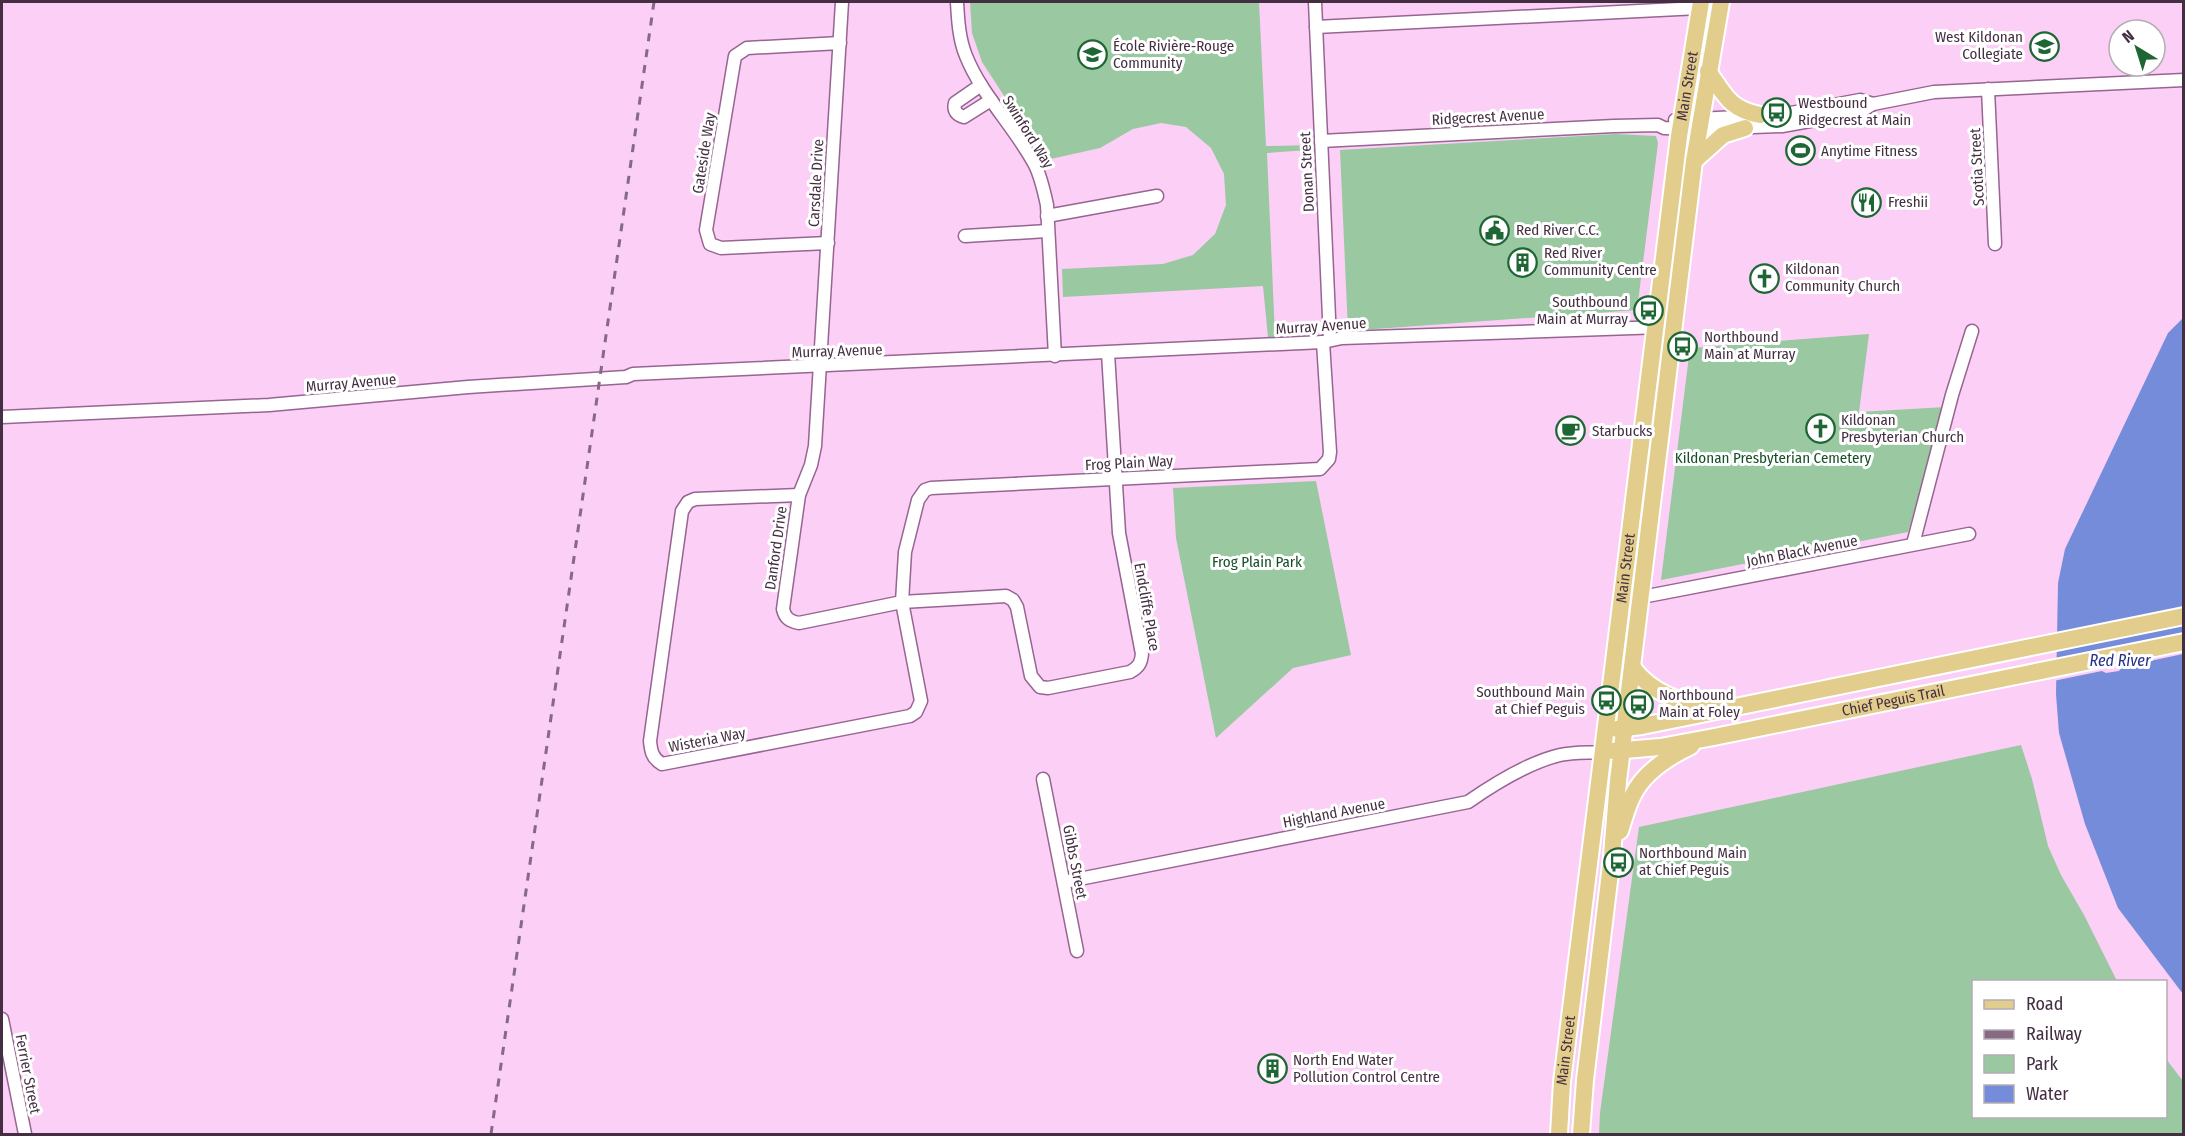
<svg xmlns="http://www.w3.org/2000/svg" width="2185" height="1136" font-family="'Fira Sans Condensed',sans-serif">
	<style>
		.green { fill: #99c8a1 }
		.water { fill: #748cd9 }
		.pier { fill: #fbcff6 }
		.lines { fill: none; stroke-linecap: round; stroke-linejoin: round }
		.minor-casing { stroke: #966591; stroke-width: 15 }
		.major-casing { stroke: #fff; stroke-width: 20 }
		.minor { stroke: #fff; stroke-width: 12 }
		.major { stroke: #e2cd8d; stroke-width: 16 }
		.rail { stroke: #866983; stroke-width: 3; stroke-dasharray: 8 8; stroke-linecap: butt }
		.labels { text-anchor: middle; stroke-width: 6; stroke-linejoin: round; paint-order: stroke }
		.poi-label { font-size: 15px; fill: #442f42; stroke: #fff; text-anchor: start }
		.street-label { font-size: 15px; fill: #442f42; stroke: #fff }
		.park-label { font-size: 15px; fill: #154f27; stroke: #fff }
		.water-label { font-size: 16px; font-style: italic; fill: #223089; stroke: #fff }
	</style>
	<rect width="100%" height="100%" fill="#fbcff6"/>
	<g class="green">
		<path d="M970,2H1259L1266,146L1321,145V149L1267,153L1275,337H1268L1263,286L1063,297L1062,269L1163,264L1193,255L1215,234L1226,205L1224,174L1211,148L1186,127L1161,123L1133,129L1100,148L1046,160L982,62L972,33Z"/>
		<path d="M1615,134L1656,136L1658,143L1637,310L1348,331L1340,150Z"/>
		<path d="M1869,334L1859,412L1946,407L1908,532L1661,580L1690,348Z"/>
		<path d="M1316,481L1351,655L1293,668L1216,738L1176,538L1173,488Z"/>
		<path d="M2021,745L2032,779L2048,846L2061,875L2084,915L2117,981L1974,982V1116H2166V1059L2183,1081V1134H1599L1600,1113L1639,827Z"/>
	</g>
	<path class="water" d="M2183,318V994L2118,908L2085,824L2059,733L2056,694L2058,583L2065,549L2168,333Z"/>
	<path class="pier" d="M2183,635V654L2122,667L2119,671L2106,673L2102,671L2053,681L2054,662Z"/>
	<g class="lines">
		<defs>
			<g id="minor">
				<path d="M842,2L815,446L811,465L799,495L783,609C785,618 789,621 799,623L902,602L1006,596L1013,600L1017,607L1031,676L1040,687L1048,688L1130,672C1139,667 1141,663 1142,654L1119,533L1108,353"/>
				<path d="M957,2C958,20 959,39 966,56C982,96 1015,127 1035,165C1041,177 1044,191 1047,205L1055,356"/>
				<path d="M1315,2L1330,340"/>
				<path d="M1316,27L1699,8"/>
				<path d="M981,85L955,103C953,111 957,115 964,117L991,100"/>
				<path d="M1988,89L1995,244"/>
				<path d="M1675,120L1780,115L1860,100L1873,104"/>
				<path d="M1321,141L1614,126L1658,125L1664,128L1699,129L1782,126L1860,112L1873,104L1934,92L2184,80"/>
				<path d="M1047,216L1157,196"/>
				<path d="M965,236L1047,231"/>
				<path d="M828,243L721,248L710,244L706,230L735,56L747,48L840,43"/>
				<path d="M2,417L269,405L468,387L626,377L633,374L1323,342L1342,338L1662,327"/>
				<path d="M799,495L695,499L688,502L682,511L650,741C651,751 652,758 662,764L910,716L916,712L921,701L902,602L905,552L918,500L925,490L931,488L1320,469L1329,459L1330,452L1323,342"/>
				<path d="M1913,544L1952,395L1972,331"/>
				<path d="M1642,597L1969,534"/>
				<path d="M1043,779L1077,951"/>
				<path d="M1064,882L1468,802C1494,784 1530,762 1560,755C1574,752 1588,753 1602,752"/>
				<path d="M2,1019L25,1134"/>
			</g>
			<g id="major">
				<path d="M1708,71C1725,95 1729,109 1760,115"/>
				<path d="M1694,161L1723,135L1745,128"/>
				<path d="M1633,668C1653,695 1682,702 1713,708"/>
				<path d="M1617,729L1642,726L2184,616"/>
				<path id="s1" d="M1613,751L1660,747L1714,737L2184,642"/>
				<path d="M1620,831C1624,819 1627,806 1633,795C1644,772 1668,757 1691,746"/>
				<path id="s2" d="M1559,1134L1562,1082L1679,136L1701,2"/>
				<path d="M1581,1134L1585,1080L1612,856L1618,781L1694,161L1721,2"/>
			</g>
		</defs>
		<use href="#minor" class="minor-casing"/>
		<use href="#major" class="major-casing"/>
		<use href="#minor" class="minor"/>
		<use href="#major" class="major"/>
		<path class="rail" d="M491,1134L654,2"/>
	</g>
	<defs>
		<symbol id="school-ring" viewBox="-11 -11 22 22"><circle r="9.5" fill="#fff" stroke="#1e6735" stroke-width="1.5"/><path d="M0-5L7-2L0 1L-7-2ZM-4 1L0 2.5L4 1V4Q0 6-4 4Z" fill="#1e6735"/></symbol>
		<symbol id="bus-ring" viewBox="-11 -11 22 22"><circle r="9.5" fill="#fff" stroke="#1e6735" stroke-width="1.5"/><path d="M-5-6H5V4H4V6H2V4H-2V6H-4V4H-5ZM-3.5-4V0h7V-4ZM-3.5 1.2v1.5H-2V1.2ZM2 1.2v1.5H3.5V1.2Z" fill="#1e6735"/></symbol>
		<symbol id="stadium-ring" viewBox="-11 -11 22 22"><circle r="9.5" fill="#fff" stroke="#1e6735" stroke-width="1.5"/><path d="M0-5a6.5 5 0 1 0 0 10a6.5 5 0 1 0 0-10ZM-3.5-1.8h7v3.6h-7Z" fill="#1e6735"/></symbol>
		<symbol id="restaurant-ring" viewBox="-11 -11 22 22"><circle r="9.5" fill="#fff" stroke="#1e6735" stroke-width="1.5"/><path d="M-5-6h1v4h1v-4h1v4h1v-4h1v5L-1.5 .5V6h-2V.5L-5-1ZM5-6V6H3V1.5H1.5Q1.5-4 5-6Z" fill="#1e6735"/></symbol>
		<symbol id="civic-ring" viewBox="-11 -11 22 22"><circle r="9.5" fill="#fff" stroke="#1e6735" stroke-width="1.5"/><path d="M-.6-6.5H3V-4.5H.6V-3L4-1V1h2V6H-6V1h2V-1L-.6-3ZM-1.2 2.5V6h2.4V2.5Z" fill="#1e6735"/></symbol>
		<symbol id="building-ring" viewBox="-11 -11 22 22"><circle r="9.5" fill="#fff" stroke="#1e6735" stroke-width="1.5"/><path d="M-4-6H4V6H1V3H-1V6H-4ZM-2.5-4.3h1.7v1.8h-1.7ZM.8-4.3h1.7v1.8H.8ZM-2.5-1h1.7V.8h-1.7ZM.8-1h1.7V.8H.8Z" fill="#1e6735"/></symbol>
		<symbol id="church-ring" viewBox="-11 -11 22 22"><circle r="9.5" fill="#fff" stroke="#1e6735" stroke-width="1.5"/><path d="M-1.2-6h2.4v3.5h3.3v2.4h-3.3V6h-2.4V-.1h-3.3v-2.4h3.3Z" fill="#1e6735"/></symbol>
		<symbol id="cafe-ring" viewBox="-11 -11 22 22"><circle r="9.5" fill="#fff" stroke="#1e6735" stroke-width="1.5"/><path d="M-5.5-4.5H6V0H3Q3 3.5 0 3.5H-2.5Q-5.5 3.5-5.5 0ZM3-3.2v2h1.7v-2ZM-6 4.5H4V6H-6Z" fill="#1e6735"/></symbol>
	</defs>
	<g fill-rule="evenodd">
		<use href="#school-ring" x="2028" y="30" width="33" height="33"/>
		<use href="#school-ring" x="1076" y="38" width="33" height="33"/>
		<use href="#bus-ring" x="1760" y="96" width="33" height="33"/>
		<use href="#stadium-ring" x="1784" y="134" width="33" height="33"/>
		<use href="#restaurant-ring" x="1850" y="186" width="33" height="33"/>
		<use href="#civic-ring" x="1478" y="214" width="33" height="33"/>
		<use href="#building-ring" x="1506" y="246" width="33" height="33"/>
		<use href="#church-ring" x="1748" y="262" width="33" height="33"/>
		<use href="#bus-ring" x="1632" y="294" width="33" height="33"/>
		<use href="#bus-ring" x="1666" y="330" width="33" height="33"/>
		<use href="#church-ring" x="1804" y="412" width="33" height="33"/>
		<use href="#cafe-ring" x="1554" y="414" width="33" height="33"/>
		<use href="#bus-ring" x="1590" y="684" width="33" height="33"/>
		<use href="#bus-ring" x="1622" y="688" width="33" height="33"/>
		<use href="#bus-ring" x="1602" y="846" width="33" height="33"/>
		<use href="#building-ring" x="1256" y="1052" width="33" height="33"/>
	</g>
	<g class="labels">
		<g class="poi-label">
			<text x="2023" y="42" text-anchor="end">West Kildonan<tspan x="2023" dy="17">Collegiate</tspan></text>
			<text x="1113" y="51">École Rivière-Rouge<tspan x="1113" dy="17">Community</tspan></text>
			<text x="1798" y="108">Westbound<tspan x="1798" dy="17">Ridgecrest at Main</tspan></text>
			<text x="1821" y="156">Anytime Fitness</text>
			<text x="1888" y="207">Freshii</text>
			<text x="1516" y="235">Red River C.C.</text>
			<text x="1544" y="258">Red River<tspan x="1544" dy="17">Community Centre</tspan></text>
			<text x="1785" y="274">Kildonan<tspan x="1785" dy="17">Community Church</tspan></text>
			<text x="1628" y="307" text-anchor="end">Southbound<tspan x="1628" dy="17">Main at Murray</tspan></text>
			<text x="1704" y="342">Northbound<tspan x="1704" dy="17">Main at Murray</tspan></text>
			<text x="1841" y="425">Kildonan<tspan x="1841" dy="17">Presbyterian Church</tspan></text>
			<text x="1592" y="436">Starbucks</text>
			<text x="1585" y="697" text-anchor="end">Southbound Main<tspan x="1585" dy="17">at Chief Peguis</tspan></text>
			<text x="1659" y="700">Northbound<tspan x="1659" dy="17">Main at Foley</tspan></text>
			<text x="1639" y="858">Northbound Main<tspan x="1639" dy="17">at Chief Peguis</tspan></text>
			<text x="1293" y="1065">North End Water<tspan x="1293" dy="17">Pollution Control Centre</tspan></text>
		</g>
		<g class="street-label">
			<text dy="5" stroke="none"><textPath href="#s2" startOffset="1056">Main Street</textPath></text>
			<text transform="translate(1488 117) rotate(-3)" y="5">Ridgecrest Avenue</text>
			<text transform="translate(1028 132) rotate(58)" y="5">Swinford Way</text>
			<text transform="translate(704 153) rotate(-81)" y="5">Gateside Way</text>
			<text transform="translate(1977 167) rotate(-93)" y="5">Scotia Street</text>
			<text transform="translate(1307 172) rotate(-93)" y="5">Donan Street</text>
			<text transform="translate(816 183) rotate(-87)" y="5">Carsdale Drive</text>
			<text transform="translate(1321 326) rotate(-4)" y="5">Murray Avenue</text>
			<text transform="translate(837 351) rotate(-2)" y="5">Murray Avenue</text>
			<text transform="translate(351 383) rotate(-5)" y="5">Murray Avenue</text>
			<text transform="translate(1129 463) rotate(-3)" y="5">Frog Plain Way</text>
			<text transform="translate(776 548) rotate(-82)" y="5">Danford Drive</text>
			<text transform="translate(1802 551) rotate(-11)" y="5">John Black Avenue</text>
			<text dy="5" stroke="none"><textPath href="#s2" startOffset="570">Main Street</textPath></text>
			<text transform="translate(1147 607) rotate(80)" y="5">Endcliffe Place</text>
			<text dy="5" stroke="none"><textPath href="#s1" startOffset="285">Chief Peguis Trail</textPath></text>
			<text transform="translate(707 740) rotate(-11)" y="5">Wisteria Way</text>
			<text transform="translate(1334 813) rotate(-11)" y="5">Highland Avenue</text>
			<text transform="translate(1075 862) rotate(79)" y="5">Gibbs Street</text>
			<text dy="5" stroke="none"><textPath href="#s2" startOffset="84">Main Street</textPath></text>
			<text transform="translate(28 1074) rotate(79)" y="5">Ferrier Street</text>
		</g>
		<g class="park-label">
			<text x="1773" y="463">Kildonan Presbyterian Cemetery</text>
			<text x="1257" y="567">Frog Plain Park</text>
		</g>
		<g class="water-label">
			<text x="2120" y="666">Red River</text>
		</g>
	</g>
	<rect width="2185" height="1136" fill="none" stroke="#442f42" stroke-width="6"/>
	<rect x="1972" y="980" width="195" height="138" fill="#ffffff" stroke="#b4acb3" stroke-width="1.5"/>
	<rect x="1984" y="1000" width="30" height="9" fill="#e2cd8d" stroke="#b4acb3" stroke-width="1.5"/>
	<text x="2026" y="1010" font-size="18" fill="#442f42">Road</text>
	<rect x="1984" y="1030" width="30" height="9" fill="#866983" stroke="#b4acb3" stroke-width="1.5"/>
	<text x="2026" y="1040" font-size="18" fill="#442f42">Railway</text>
	<rect x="1984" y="1055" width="30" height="18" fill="#99c8a1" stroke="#b4acb3" stroke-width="1.5"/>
	<text x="2026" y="1070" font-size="18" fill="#442f42">Park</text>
	<rect x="1984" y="1085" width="30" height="18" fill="#748cd9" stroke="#b4acb3" stroke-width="1.5"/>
	<text x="2026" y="1100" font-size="18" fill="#442f42">Water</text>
	<g transform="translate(2137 48) rotate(322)"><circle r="28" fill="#ffffff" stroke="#b4acb3" stroke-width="1.5"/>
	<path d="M0-4.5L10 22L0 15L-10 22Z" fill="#1e6735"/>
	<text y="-9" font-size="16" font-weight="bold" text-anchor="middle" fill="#442f42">N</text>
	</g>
</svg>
